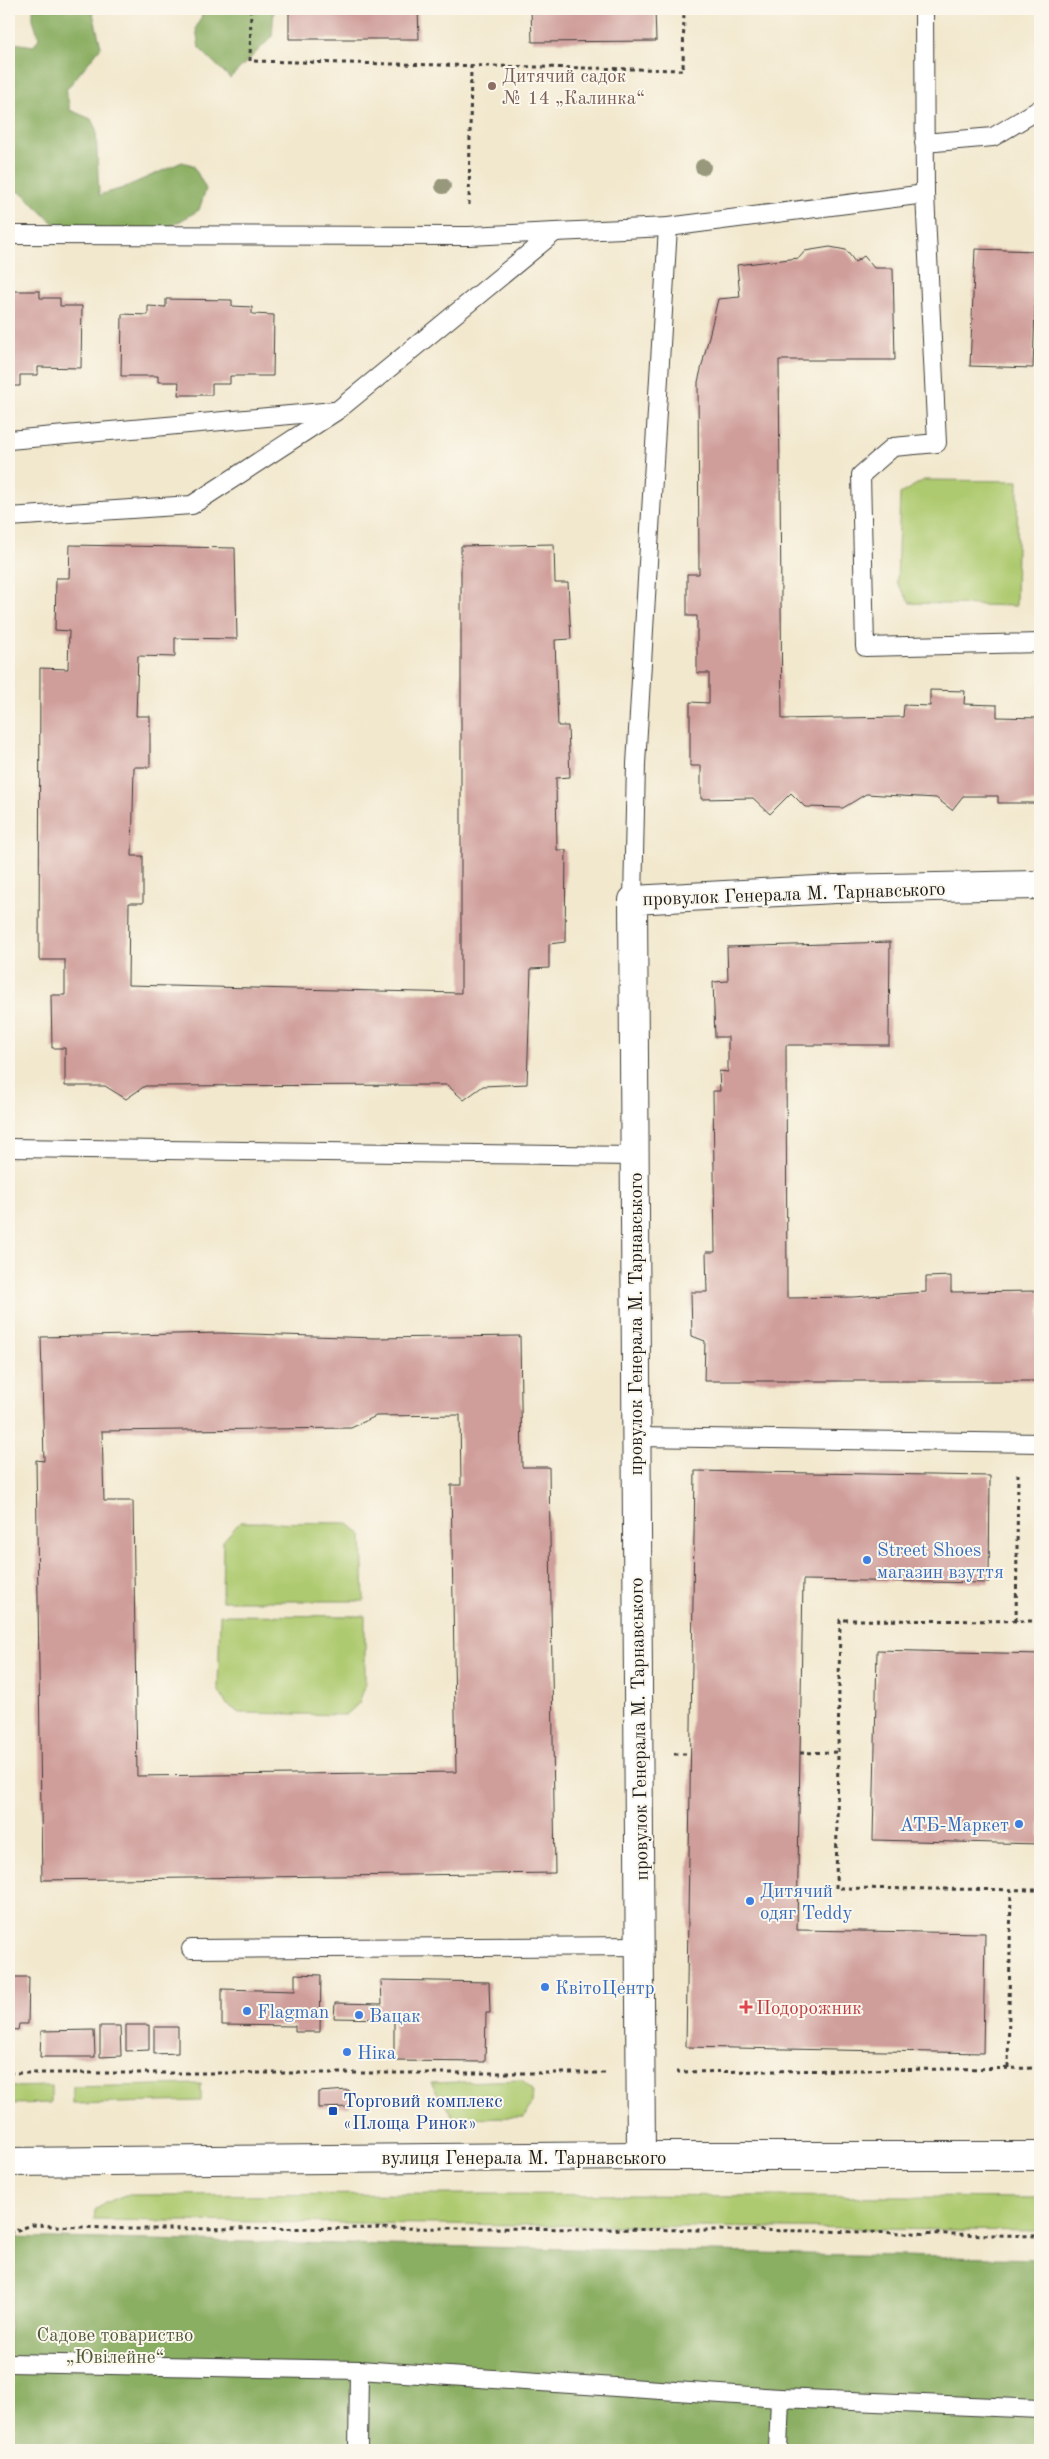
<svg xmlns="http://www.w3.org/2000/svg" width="1049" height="2459" font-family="'Old Standard TT',serif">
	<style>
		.green { fill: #aeca70; stroke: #657346 }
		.forest { fill: #8aae62; stroke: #53653f }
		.building { fill: #cf9d9a; fill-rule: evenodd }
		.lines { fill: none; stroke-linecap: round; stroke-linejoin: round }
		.service-casing { stroke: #3c3b37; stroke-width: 20 }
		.minor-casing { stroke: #3c3b37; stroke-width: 30 }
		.secondary-casing { stroke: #3c3b37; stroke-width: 30 }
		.path { stroke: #3c3b37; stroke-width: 3; stroke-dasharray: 4 4; stroke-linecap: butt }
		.service { stroke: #fff; stroke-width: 18 }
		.minor { stroke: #fff; stroke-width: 28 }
		.secondary { stroke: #fff; stroke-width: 28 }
		.tree { fill: #98997c }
		.education-dot { fill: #8d6e63; stroke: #fbf7ec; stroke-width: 2 }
		.shop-dot { fill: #3f7fe0; stroke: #fbf7ec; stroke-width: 2 }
		.health-dot { fill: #e0444e; stroke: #fbf7ec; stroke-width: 2 }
		.transit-dot { fill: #1a4fb4; stroke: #fbf7ec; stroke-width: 2 }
		.labels { text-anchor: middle; stroke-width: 4; stroke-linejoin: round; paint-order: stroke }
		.education-label { font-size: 19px; fill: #785e54; stroke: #fbf7ec; text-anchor: start }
		.street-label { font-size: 19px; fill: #1c1c1c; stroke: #fbf7ec }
		.shop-label { font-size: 19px; fill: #366cbe; stroke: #fbf7ec; text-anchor: start }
		.health-label { font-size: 19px; fill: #be3a42; stroke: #fbf7ec; text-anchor: start }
		.transit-label { font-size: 19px; fill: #164399; stroke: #fbf7ec; text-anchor: start }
		.park-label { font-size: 19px; fill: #4f5939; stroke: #fbf7ec }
	</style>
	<rect width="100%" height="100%" fill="#fbf7ec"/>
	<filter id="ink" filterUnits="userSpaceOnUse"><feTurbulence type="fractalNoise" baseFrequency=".02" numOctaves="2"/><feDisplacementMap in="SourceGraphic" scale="10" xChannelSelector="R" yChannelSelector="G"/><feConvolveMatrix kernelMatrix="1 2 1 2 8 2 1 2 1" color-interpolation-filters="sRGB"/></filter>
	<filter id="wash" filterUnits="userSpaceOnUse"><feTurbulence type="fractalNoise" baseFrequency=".0096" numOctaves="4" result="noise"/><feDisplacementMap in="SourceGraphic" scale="20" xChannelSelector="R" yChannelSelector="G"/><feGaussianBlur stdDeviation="1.12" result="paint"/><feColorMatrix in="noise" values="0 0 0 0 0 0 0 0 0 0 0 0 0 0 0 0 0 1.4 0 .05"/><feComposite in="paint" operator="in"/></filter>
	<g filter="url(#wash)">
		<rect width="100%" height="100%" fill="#f2e8ce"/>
		<g class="green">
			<path d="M924,480L1018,481L1016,606L910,603L897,582L900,494Z"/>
			<path d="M240,1522L348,1523L362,1535L364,1601H222L223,1541Z"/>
			<path d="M220,1615L365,1616V1686L359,1703L346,1715L240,1713L226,1704L218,1689Z"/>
			<path d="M522,2080L533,2090L532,2103L524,2117L454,2118L431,2083Z"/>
			<path d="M201,2084V2101L73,2104V2087Z"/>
			<path d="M51,2086V2103L9,2104V2087Z"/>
			<path d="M489,2194L1040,2198V2231L94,2220L95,2210L105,2203L125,2195Z"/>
		</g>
		<g class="forest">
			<path d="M33,9H92L101,47L66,90L70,110L91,119L96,129L99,195L123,188L182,162L193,165L206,189L199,210L153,237H89L74,226L53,223L22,193L9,189V47L14,43L34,46L39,38L33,19Z"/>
			<path d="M205,9H274L272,37L230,78L199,48L196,28Z"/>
			<path d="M9,2237L1040,2259V2450H9Z"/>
		</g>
		<g id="blocks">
			<g class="building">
				<path d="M289,9H418L419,39H289Z"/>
				<path d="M531,9H655L656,41L532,42Z"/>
				<path d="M830,247L846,250L855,262L864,256L874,268H893L895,360H779L782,719L903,717L904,705L930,706V690L965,691L964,704L997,705V717L1040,718V803H998V796H963L952,810L936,798L866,794L843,808L805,807L791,793L770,814L753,798L701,799V766H690V702L709,703V673H697V616H687V574H699L698,382L718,299L740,297L737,265L799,258L805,251Z"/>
				<path d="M975,249L1037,251L1033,368L970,366Z"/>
				<path d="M9,291H40V298H60V306H82L81,368L38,367V375H20V386H9Z"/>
				<path d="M166,299L232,300V306L252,307V314L274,315L273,376H230V384H212V395H178L179,382H158V376H121L122,314L148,315V306L166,307Z"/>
				<path d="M554,544L555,583H568L571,639L555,640L558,726H568L570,777L556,778L557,850H566L565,942L549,944V968L531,969L527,1084L483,1086L464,1100L447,1085L145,1086L126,1099L105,1086H65V1048H52L51,995H65V960H39L40,668L68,669L69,631L55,630L56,578H69L70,545L235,548L237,639L175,638V657L138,656L136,716H150V767H134L132,856H143V903H129L128,985L461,993V546Z"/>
				<path d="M890,942L889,1045H786L787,1298L853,1297L926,1292V1277L951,1276V1292L1040,1291V1381H704L705,1341L692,1336L691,1292H707L706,1252H715L713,1091H720L719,1071L728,1072V1037H715L713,982L728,981L727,947Z"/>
				<path d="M220,1333L375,1338L520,1336L522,1467H549L555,1873L42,1880L36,1460L44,1461L41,1337ZM460,1415L461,1485H451L456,1772L137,1776L133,1501H104L102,1431L351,1428L376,1416Z"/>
				<path d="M695,1471L990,1476L989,1583L803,1580L797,1930L985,1933L983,2053L686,2047Z"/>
				<path d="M877,1650L1040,1654V1844L873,1840Z"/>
				<path d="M295,1974L321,1975L320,2032H295V2026L222,2025V1989L295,1991Z"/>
				<path d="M9,1977H29L28,2024H19L18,2030L9,2029Z"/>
				<path d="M381,1980L489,1982L490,2013H486L485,2062L394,2061V2019L334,2018L335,2003L382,2004Z"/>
				<path d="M126,2025H149V2050L126,2051Z"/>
				<path d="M100,2026H120L121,2056L100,2057Z"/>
				<path d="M154,2027H178V2053L154,2054Z"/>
				<path d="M94,2030L95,2057H40L41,2031Z"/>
				<path d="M349,2090L350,2107L318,2108V2092Z"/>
			</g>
		</g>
	</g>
	<g filter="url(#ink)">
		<use href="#blocks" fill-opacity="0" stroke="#3c3b37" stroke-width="1"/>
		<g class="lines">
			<defs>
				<g id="service">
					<path d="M924,9L925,194L937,443L893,447L861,475L865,647L1040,643"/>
					<path d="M924,143L993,137L1040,109"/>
					<path d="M9,235L469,236L555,232L668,227L925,194"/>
					<path d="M9,440L334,411"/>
					<path d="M9,517L192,505L338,410L555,232"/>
					<path d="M633,900L636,764L668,227"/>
					<path d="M9,1148L634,1156"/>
					<path d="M636,1437L1040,1443"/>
					<path d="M191,1949L641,1946"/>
					<path d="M9,2363L359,2370"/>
					<path d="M358,2450L359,2370L780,2398"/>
					<path d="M778,2450L780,2398L1040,2409"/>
				</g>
				<path id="minor" d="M641,2156L633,900L835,889L1040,885"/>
				<path id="secondary" d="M9,2162L641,2156H1040"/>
			</defs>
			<use href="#service" class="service-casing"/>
			<use href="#minor" class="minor-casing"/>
			<use href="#secondary" class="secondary-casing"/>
			<g class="path">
				<path d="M251,9L250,61L683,70L684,9"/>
				<path d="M469,205L471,65"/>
				<path d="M1016,1621L1018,1474"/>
				<path d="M1040,1621L840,1620L836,1888L1040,1890"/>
				<path d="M800,1753L838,1752"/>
				<path d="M674,1754H691"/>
				<path d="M1008,2068L1011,1890"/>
				<path d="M676,2072L1040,2068"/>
				<path d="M9,2073H605"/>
				<path d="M9,2233L32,2225L130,2229L484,2228L818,2231L1040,2236"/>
			</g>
			<use href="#service" class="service"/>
			<use href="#minor" class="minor"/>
			<use href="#secondary" class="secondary"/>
		</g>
		<g class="tree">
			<circle cx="703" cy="167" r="8"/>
			<circle cx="443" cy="186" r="8"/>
		</g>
	</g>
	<circle class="education-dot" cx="492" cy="86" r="5"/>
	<g class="shop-dot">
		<circle cx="867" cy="1560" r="5"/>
		<circle cx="1019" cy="1824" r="5"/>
		<circle cx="750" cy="1901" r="5"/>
		<circle cx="545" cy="1987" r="5"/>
		<circle cx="247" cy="2011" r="5"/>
		<circle cx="359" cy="2015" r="5"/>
		<circle cx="347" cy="2052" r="5"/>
	</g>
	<path class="health-dot" d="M743.5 1999.5h5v5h5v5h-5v5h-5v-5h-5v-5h5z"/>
	<rect class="transit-dot" x="328" y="2106" width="10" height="10" rx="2.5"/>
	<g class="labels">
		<g class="education-label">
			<text x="502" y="82">Дитячий садок<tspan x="502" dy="22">№ 14 „Калинка“</tspan></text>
		</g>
		<g class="street-label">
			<text transform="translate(794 893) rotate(-2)" y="7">провулок Генерала М. Тарнавського</text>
			<text transform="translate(635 1324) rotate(-90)" y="7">провулок Генерала М. Тарнавського</text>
			<text transform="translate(638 1729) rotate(-91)" y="7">провулок Генерала М. Тарнавського</text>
			<text x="524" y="2164">вулиця Генерала М. Тарнавського</text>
		</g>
		<g class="shop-label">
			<text x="877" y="1556">Street Shoes<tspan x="877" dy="22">магазин взуття</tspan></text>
			<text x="1009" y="1831" text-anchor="end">АТБ-Маркет</text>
			<text x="760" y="1897">Дитячий<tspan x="760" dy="22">одяг Teddy</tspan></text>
			<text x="555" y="1994">КвітоЦентр</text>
			<text x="257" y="2018">Flagman</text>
			<text x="369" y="2022">Вацак</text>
			<text x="357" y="2059">Ніка</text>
		</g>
		<g class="health-label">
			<text x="756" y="2014">Подорожник</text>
		</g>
		<g class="transit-label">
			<text x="343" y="2107">Торговий комплекс<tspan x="343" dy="22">«Площа Ринок»</tspan></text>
		</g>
		<g class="park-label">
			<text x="115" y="2341">Садове товариство<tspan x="115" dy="22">„Ювілейне“</tspan></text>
		</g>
	</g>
	<rect width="1049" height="2459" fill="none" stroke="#fbf7ec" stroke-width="30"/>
</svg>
